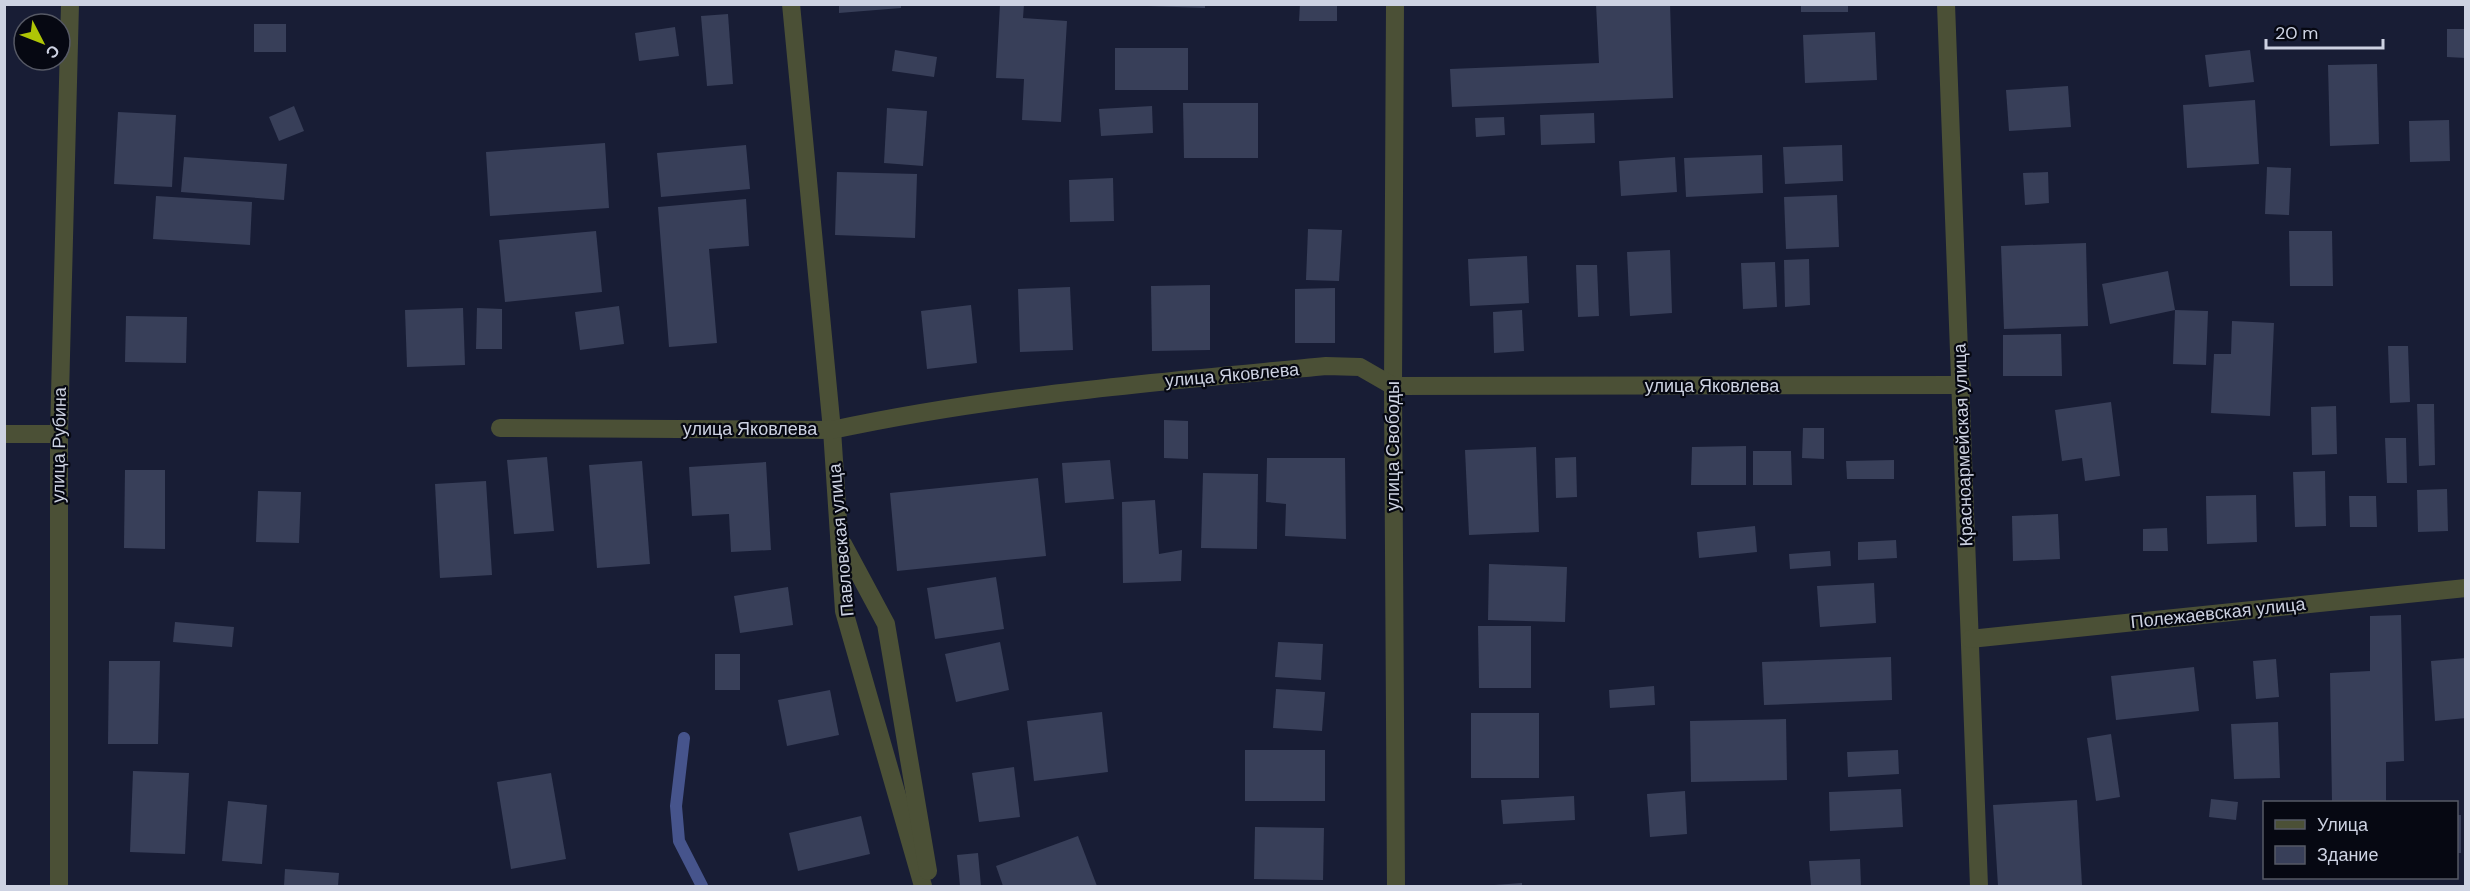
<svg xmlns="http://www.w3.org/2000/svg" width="2470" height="891" font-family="'DM Sans',sans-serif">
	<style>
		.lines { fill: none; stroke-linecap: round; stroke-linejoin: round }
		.stream { stroke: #46548c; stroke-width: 12 }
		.building { fill: #383f59 }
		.minor { stroke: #4b5036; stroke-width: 18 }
		.labels { text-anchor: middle; stroke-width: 4.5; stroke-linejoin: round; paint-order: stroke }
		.street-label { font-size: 18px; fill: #cdd2e2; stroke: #060812 }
	</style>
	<rect width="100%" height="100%" fill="#181d35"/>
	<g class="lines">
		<path class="stream" d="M684,738L676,806L679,841L702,886"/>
	</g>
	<g class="building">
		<path d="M839,4H901V8L839,13Z"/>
		<path d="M1000,4H1024L1023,18L1067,21L1061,122L1022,120L1024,79L996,78Z"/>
		<path d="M1147,4H1205V8L1147,6Z"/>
		<path d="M1300,4H1337V21H1299Z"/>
		<path d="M1596,4H1670L1673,98L1452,107L1450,69L1599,63Z"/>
		<rect x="1801" y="4" width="47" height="8"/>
		<path d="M728,14L733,84L707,86L701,16Z"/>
		<rect x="254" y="24" width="32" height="28"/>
		<path d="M675,27L679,56L639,61L635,33Z"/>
		<path d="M2447,29H2466V58L2447,57Z"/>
		<path d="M1875,32L1877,80L1805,83L1803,35Z"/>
		<rect x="1115" y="48" width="73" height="42"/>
		<path d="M895,50L937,57L934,77L892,71Z"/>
		<path d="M2250,50L2254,82L2209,87L2205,55Z"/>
		<path d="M2377,64L2379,144L2330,146L2328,65Z"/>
		<path d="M2068,86L2071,127L2009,131L2006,90Z"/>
		<path d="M2255,100L2259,164L2187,168L2183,105Z"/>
		<path d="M1183,103H1258V158H1184Z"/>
		<path d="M294,106L304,131L279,141L269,117Z"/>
		<path d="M1152,106L1153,133L1101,136L1099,109Z"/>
		<path d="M887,108L927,111L923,166L884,163Z"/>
		<path d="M118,112L176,115L172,187L114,184Z"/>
		<path d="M1594,113L1595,143L1541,145L1540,115Z"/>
		<path d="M1504,117L1505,135L1476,137L1475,118Z"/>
		<path d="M2449,120L2450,161L2410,162L2409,121Z"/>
		<path d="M605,143L609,208L490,216L486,152Z"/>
		<path d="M746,145L750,189L661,197L657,153Z"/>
		<path d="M1842,145L1843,181L1785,184L1783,147Z"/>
		<path d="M1762,155L1763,193L1686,197L1684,158Z"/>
		<path d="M184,157L287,164L284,200L181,192Z"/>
		<path d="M1675,157L1677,192L1621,196L1619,161Z"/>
		<path d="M2267,167L2291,168L2289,215L2265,214Z"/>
		<path d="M837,172L917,174L915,238L835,235Z"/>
		<path d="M2048,172L2049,203L2025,205L2023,173Z"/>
		<path d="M1113,178L1114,221L1070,222L1069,180Z"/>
		<path d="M1837,195L1839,247L1786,249L1784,197Z"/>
		<path d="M156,196L252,202L250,245L153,239Z"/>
		<path d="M746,199L749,246L709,249L717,343L669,347L658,207Z"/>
		<path d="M1308,229L1342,230L1339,281L1306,280Z"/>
		<path d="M596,231L602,292L505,302L499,240Z"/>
		<path d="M2289,231H2332L2333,286H2290Z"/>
		<path d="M2086,243L2088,326L2004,329L2001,246Z"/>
		<path d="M1670,250L1672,313L1630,316L1627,252Z"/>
		<path d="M1527,256L1529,303L1470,306L1468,259Z"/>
		<path d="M1809,259L1810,305L1785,307L1784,260Z"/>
		<path d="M1775,262L1777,307L1743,309L1741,263Z"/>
		<path d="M1576,265H1597L1599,316L1578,317Z"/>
		<path d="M2168,271L2175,310L2208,311L2206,365L2173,364L2175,310L2110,324L2102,284Z"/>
		<path d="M1210,285V350L1152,351L1151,286Z"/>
		<path d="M1070,287L1073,350L1020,352L1018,289Z"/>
		<path d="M1335,288V343H1295V289Z"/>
		<path d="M971,305L977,363L927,369L921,311Z"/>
		<path d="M619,306L624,344L580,350L575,312Z"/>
		<path d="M463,308L465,365L407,367L405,310Z"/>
		<path d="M477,308L502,309V349H476Z"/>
		<path d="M1522,310L1524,351L1494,353L1493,312Z"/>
		<path d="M126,316L187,317L186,363L125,362Z"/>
		<path d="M2232,321L2274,323L2270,416L2211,413L2214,354H2231Z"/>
		<path d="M2061,334L2062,376H2003V335Z"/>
		<path d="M2388,346H2408L2410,402L2390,403Z"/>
		<path d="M2111,402L2120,476L2085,481L2082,458L2062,461L2055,410Z"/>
		<path d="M2417,404H2434L2435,465L2419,466Z"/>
		<path d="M2336,406L2337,454L2312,455L2311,407Z"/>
		<path d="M1164,420L1188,421V459L1164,458Z"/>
		<path d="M1803,428H1824V459L1802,458Z"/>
		<path d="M2385,438H2406L2407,483H2387Z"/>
		<path d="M1746,446V485H1691L1692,447Z"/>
		<path d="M1536,447L1539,532L1469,535L1465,450Z"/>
		<path d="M1753,451H1791L1792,485H1753Z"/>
		<path d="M547,457L554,531L514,534L507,460Z"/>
		<path d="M1576,457L1577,497L1556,498L1555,458Z"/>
		<path d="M1267,458H1345L1346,539L1285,536L1286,504L1266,502Z"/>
		<path d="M1110,460L1114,499L1065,503L1062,463Z"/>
		<path d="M1894,460V479H1847L1846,461Z"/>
		<path d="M642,461L650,564L597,568L589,465Z"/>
		<path d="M766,462L771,550L731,552L729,514L692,516L689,467Z"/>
		<path d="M125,470H165V549L124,548Z"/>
		<path d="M2325,471L2326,526L2295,527L2293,472Z"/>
		<path d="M1203,473L1258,474L1257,549L1201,548Z"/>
		<path d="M1038,478L1046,556L897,571L890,493Z"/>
		<path d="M486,481L492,575L440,578L435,484Z"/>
		<path d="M2447,489L2448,531L2418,532L2417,490Z"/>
		<path d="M258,491L301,492L299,543L256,542Z"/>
		<path d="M2256,495L2257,542L2207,544L2206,496Z"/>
		<path d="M2349,496H2376L2377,527H2350Z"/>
		<path d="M1155,500L1159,554L1182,550L1181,581L1123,583L1122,502Z"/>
		<path d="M2058,514L2060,559L2013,561L2012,516Z"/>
		<path d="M1755,526L1757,552L1699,558L1697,532Z"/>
		<path d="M2167,528L2168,551H2143V529Z"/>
		<path d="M1896,540L1897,558L1858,560V542Z"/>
		<path d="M1830,551L1831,566L1790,569L1789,554Z"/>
		<path d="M1489,564L1567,567L1565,622L1488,620Z"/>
		<path d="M996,577L1004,629L935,639L927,588Z"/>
		<path d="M1874,583L1876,623L1820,627L1817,586Z"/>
		<path d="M788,587L793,625L740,633L734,596Z"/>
		<path d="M2401,615L2404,761L2386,762V802H2332L2330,673L2370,671V616Z"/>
		<path d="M175,622L234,627L232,647L173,642Z"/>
		<path d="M1478,626H1531V688H1479Z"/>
		<path d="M1000,642L1009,690L956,702L945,654Z"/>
		<path d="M1278,642L1323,644L1321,680L1275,677Z"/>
		<rect x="715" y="654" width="25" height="36"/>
		<path d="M1891,657L1892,700L1764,705L1762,662Z"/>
		<path d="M2466,658V718L2435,721L2431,661Z"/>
		<path d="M2276,659L2279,697L2256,699L2253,661Z"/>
		<path d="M109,661H160L158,744H108Z"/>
		<path d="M2194,667L2199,711L2116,720L2111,676Z"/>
		<path d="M1654,686L1655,705L1610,708L1609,690Z"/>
		<path d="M1276,689L1325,692L1322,731L1273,728Z"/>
		<path d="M830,690L839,735L787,746L778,700Z"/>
		<path d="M1102,712L1108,772L1034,781L1027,721Z"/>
		<rect x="1471" y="713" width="68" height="65"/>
		<path d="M1786,719L1787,780L1691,782L1690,721Z"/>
		<path d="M2278,722L2280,778L2234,779L2231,724Z"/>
		<path d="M2111,734L2120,797L2096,801L2087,738Z"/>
		<rect x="1245" y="750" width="80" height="51"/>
		<path d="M1898,750L1899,774L1848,777L1847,752Z"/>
		<path d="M1014,767L1020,817L979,822L972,773Z"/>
		<path d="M133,771L189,773L185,854L130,852Z"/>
		<path d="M551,773L566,859L511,869L497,782Z"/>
		<path d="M1901,789L1903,827L1830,831L1829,792Z"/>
		<path d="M1685,791L1687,834L1650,837L1647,794Z"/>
		<path d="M1574,796L1575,820L1503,824L1501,800Z"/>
		<path d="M2211,799L2238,802L2236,820L2209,817Z"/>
		<path d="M2077,800L2082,885L1998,886L1993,805Z"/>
		<path d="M228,801L267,805L262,864L222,861Z"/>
		<rect x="2456" y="815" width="5" height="38"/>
		<path d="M861,816L870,854L798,871L789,833Z"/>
		<path d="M1255,827L1324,828L1323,880L1254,879Z"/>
		<path d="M1078,836L1097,886H1003L996,866Z"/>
		<path d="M978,853L981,886H960L957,855Z"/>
		<path d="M1860,859L1861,886H1811L1809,861Z"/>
		<path d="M285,869L339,873L338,886H284Z"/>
		<path d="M1522,883V886H1494V885Z"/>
	</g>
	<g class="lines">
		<g class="minor">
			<path d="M791,4L832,430L844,611L923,886"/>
			<path d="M1395,4L1393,386L1396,886"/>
			<path d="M1946,4L1979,886"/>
			<path d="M500,428L832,430C994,395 1161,382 1326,366L1360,367L1393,386L1962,385"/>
			<path d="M4,434H59"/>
			<path d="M843,544L886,624L928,871"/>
			<path d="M1970,639L2466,588"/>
			<path d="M59,886V434L70,4"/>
		</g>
	</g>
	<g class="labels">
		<g class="street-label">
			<text transform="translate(1232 375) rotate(-5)" y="6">улица Яковлева</text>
			<text x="1712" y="392">улица Яковлева</text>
			<text x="750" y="435">улица Яковлева</text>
			<text transform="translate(59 445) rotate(-89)" y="6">улица Рубина</text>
			<text transform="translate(1963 445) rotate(-92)" y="6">Красноармейская улица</text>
			<text transform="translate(1393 446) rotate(-90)" y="6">улица Свободы</text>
			<text transform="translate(841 540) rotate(-95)" y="6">Павловская улица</text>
			<text transform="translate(2218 613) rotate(-6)" y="6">Полежаевская улица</text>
		</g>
	</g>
	<rect width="2470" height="891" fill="none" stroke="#cdd2e2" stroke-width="12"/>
	<rect x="2263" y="801" width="195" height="78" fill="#060812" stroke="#565965" stroke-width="1.5"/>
	<rect x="2275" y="820" width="30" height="9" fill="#4b5036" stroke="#565965" stroke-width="1.5"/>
	<text x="2317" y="831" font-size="18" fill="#cdd2e2">Улица</text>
	<rect x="2275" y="846" width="30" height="18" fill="#383f59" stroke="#565965" stroke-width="1.5"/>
	<text x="2317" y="861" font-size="18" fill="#cdd2e2">Здание</text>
	<g transform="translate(42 42) rotate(132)"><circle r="28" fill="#060812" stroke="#565965" stroke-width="1.5"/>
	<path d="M0-4.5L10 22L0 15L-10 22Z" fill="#afc506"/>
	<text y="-9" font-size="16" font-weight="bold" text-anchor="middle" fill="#cdd2e2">С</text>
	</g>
	<path d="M2266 39v9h117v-9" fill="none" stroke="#cdd2e2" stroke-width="3"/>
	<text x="2275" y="39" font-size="18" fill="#cdd2e2" stroke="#060812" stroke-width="4.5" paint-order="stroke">20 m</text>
</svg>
